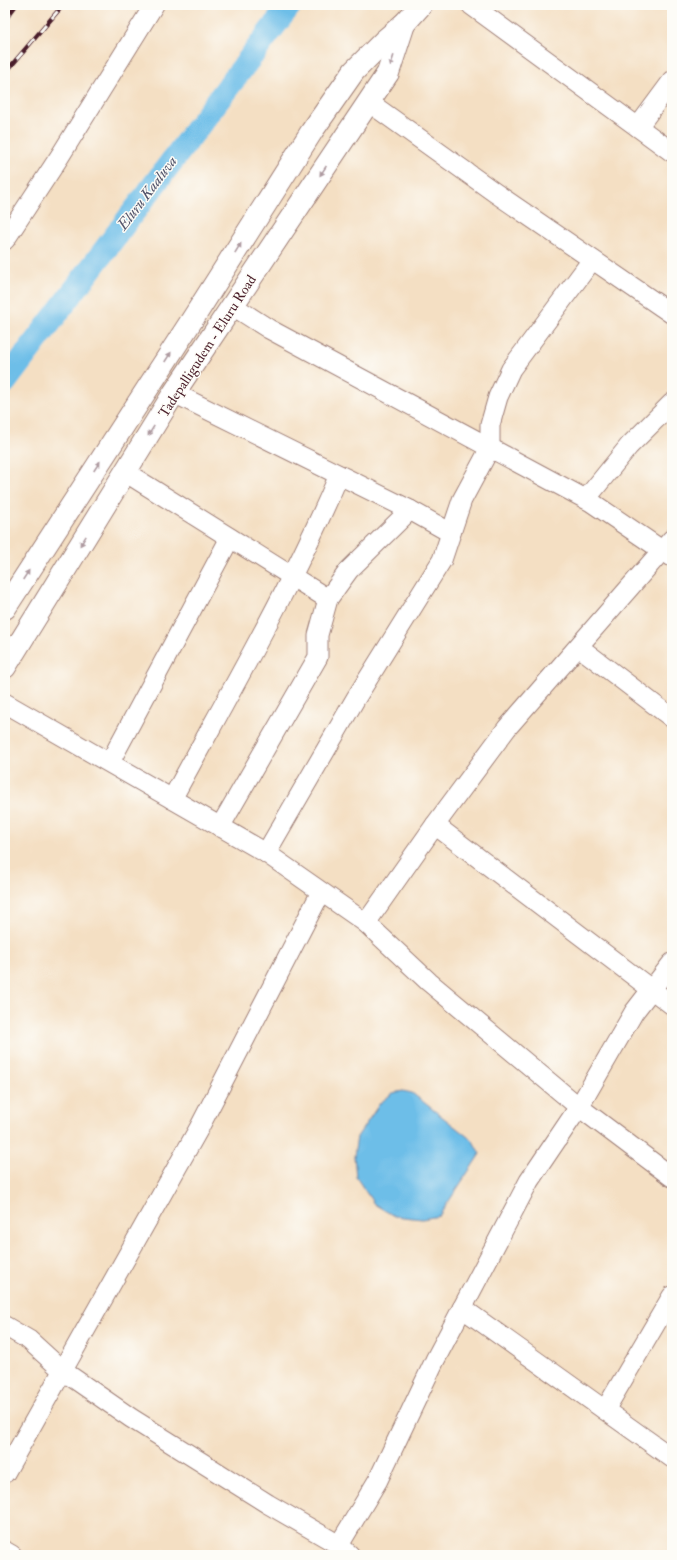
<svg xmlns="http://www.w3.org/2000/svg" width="677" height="1560" font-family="'IM FELL Double Pica',serif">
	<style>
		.water { fill: #6dbee8; stroke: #5c6e8a }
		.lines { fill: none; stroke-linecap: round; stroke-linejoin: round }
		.canal { stroke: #6dbee8; stroke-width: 24 }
		.street-casing { stroke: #9f7f77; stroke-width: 21 }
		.secondary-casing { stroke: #9f7f77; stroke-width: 24 }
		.street { stroke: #fff; stroke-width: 19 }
		.secondary { stroke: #fff; stroke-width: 22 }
		.rail-casing { stroke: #4a1f2b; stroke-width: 4.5 }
		.rail { stroke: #fdfcf7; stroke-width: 3; stroke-dasharray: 9; stroke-linecap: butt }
		.oneway { fill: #ae9aa0 }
		.labels { text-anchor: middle; stroke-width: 3; stroke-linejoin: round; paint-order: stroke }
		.street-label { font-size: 14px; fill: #4a1f2b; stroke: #fdfcf7 }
		.water-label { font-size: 15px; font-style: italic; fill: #56576d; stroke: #fdfcf7 }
	</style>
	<rect width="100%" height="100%" fill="#fdfcf7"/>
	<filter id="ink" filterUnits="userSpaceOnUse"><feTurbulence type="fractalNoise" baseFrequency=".025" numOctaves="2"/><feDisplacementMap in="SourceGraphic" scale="8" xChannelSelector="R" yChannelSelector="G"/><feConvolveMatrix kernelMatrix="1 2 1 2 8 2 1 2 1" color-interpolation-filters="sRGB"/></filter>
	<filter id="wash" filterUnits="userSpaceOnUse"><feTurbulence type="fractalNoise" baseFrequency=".012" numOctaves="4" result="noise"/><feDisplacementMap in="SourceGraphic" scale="16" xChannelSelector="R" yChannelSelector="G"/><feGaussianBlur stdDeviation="0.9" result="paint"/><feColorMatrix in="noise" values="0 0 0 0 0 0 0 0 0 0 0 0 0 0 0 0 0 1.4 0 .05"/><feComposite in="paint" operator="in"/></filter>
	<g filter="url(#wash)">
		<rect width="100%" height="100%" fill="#f4dfc3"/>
		<path class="water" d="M403,1091L412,1093L473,1141L480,1154L439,1216L422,1219L394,1216L374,1204L356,1177L354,1156L357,1137L380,1103L393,1093Z"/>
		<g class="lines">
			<path class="canal" d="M5,382L290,5"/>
		</g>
	</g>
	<g filter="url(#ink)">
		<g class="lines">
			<defs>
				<g id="street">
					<path d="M471,5L672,152"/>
					<path d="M370,103L494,192L672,314"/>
					<path d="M638,127L672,81"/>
					<path d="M5,240L60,156L154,5"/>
					<path d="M233,306L269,329L591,502L672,557"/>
					<path d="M174,393L410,510L451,533"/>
					<path d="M125,472L328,599"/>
					<path d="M586,499L629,446L672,403"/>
					<path d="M579,647L672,718"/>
					<path d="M5,703L266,853L366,923L429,982L579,1107L672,1177"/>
					<path d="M110,762L230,538"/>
					<path d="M172,799C230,692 292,586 339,475"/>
					<path d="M435,825L672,1005"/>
					<path d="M220,827L318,657V635L328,599L349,570L410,510"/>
					<path d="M266,853L356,698L442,560L462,500L490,448V425L498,397L511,369L592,260"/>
					<path d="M366,923L435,825L507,728L672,539"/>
					<path d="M462,1308L672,1458"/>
					<path d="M5,1326L29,1340L63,1371L131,1418L268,1504L339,1545L350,1555"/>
					<path d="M605,1410L672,1296"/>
					<path d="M5,1473L198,1130L321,892"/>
					<path d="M339,1545L378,1480L435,1360L529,1181L579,1107L634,1012L672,963"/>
					<path d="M5,1551L12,1555"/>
				</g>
				<g id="secondary">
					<path d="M5,608L192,320L312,131L354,71L384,41L404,24L421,5"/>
					<path d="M5,667L174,393L388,73L404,24"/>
				</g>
			</defs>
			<use href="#street" class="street-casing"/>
			<use href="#secondary" class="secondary-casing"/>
			<use href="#street" class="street"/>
			<use href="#secondary" class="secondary"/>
			<defs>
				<g id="rail">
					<path d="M5,20L16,5"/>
					<path d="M5,73L63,5"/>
				</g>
			</defs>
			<use href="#rail" class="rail-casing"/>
			<use href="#rail" class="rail"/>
		</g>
		<defs><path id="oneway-solid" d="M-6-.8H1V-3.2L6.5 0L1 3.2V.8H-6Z"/></defs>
		<g class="oneway">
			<use href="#oneway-solid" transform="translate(392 61) rotate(108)"/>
			<use href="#oneway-solid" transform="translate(323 171) rotate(124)"/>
			<use href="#oneway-solid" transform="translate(238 248) rotate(-58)"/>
			<use href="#oneway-solid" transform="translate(168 357) rotate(-57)"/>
			<use href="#oneway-solid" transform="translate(151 431) rotate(122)"/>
			<use href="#oneway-solid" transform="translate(97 466) rotate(-57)"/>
			<use href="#oneway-solid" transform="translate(83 541) rotate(122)"/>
			<use href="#oneway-solid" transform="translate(26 575) rotate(-57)"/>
		</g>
	</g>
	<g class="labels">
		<g class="street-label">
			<text transform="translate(207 346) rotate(-57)" y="5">Tadepalligudem - Eluru Road</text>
		</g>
		<g class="water-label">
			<text transform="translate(147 193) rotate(-53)" y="5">Eluru Kaaluva</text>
		</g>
	</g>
	<rect width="677" height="1560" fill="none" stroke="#fdfcf7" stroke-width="20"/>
</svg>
